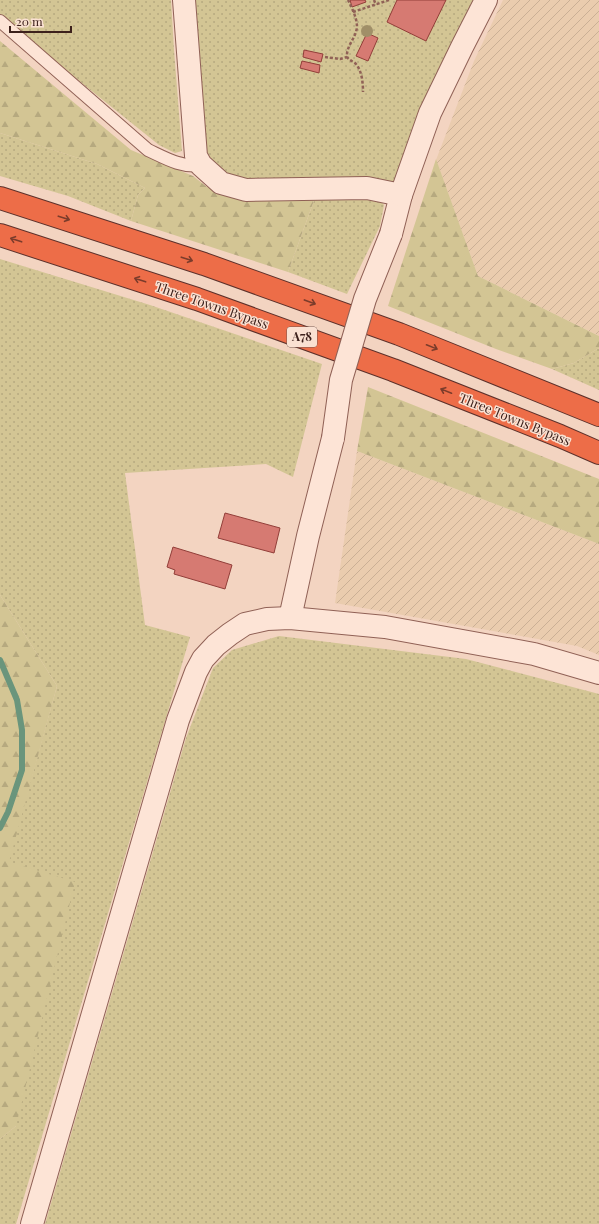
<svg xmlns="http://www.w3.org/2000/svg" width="599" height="1224" font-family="'Playfair Display',serif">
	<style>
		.farmland { fill: url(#farmland-furrows) }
		.grass { fill: url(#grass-dots) }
		.forest { fill: url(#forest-firs) }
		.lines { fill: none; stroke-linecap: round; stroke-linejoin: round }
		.stream { stroke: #6a957c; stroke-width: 6 }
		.building { fill: #d67a72; stroke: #923e39 }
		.lane-casing { stroke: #906156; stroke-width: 14 }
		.street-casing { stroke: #906156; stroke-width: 24 }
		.highway-casing { stroke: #5d312b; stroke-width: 24 }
		.path { stroke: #906156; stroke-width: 2.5; stroke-dasharray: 3 2; stroke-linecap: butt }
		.lane { stroke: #fde4d6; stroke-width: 12 }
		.street { stroke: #fde4d6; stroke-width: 22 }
		.highway { stroke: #ed6d48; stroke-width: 22 }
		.street-bridge-casing { stroke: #906156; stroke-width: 24; stroke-linecap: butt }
		.street-bridge { stroke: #fde4d6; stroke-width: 22 }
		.tree { fill: #a08f68 }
		.oneway { stroke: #7b3c2b }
		.labels { text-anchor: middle; stroke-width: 3; stroke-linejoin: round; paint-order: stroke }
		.shield { fill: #fae1d2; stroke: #765b53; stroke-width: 1 }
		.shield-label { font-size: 12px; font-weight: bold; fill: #3d211c }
		.street-label { font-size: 13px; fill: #3d211c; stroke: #fae1d2 }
	</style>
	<defs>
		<pattern id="farmland-furrows" width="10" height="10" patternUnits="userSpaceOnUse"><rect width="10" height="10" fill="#eaccae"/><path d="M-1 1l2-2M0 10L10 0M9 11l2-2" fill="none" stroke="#caaf95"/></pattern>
		<pattern id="grass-dots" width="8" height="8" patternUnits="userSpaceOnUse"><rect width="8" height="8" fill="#d3c594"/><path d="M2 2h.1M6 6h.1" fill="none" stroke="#b6a97f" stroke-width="1.8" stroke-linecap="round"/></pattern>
		<pattern id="forest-firs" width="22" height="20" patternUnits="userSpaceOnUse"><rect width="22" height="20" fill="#d3c594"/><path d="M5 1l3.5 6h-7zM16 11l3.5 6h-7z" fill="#b6a97f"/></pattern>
	</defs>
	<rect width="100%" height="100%" fill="#f3d4c1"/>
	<g class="farmland">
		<path d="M503,0H599V336L478,276L436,160L474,61Z"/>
		<path d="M357,451L599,544V655L577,646L335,603Z"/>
	</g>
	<g class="grass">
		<path d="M0,0H171L174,50L182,151L175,153L159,145L63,68L0,14Z"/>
		<path d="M193,0H478L396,183L366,180L235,178C219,171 214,163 204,148Z"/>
		<path d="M0,133L97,164L145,188L138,195L131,221L68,196L0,176Z"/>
		<path d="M316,195H376L384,205L380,226L347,294L288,272Z"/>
		<path d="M0,259L150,305L322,364L293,477L266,464L125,473L145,625L190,637L16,1224H0V1139L16,1126L8,862L57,686L0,595Z"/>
		<path d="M599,348V390L552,369L574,363Z"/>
		<path d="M279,636L466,659L599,694V1224H45L186,738L213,668L232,650Z"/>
	</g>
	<g class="forest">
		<path d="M0,41L131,150L193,176L207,187L233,193L316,195L288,272L131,221L138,195L145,188L97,164L0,133Z"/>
		<path d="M436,159L478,276L599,336V348L574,363L552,369L496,349L388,306Z"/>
		<path d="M368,387L599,479V544L357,451Z"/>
		<path d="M0,595L57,686L9,862L75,882L16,1126L0,1139Z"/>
	</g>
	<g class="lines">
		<path class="stream" d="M0,660L17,700L22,730V770L8,812L0,828"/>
	</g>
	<g class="building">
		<path d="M350,0H365L366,2L352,7Z"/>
		<path d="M397,0H446L426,41L387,22Z"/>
		<path d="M367,33L378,38L368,61L356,56Z"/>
		<path d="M304,50L323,54L321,62L303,57Z"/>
		<path d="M302,61L320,65L319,73L300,68Z"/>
		<path d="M225,513L280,528L274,553L218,538Z"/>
		<path d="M173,547L232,565L225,589L174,574L175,570L167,567Z"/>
	</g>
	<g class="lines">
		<defs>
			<path id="lane" d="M0,21L148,150C165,158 182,168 201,165"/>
			<g id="street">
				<path d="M184,0L196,156L201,165L221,183L246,190L367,188L401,195L391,234"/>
				<path d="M401,195L430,113L462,47L486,0"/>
				<path d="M290,618L308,536L333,438"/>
				<path d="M32,1224L178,720L196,672L203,659L216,645L230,634L245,624L267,619L290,618L385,627L534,654L599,673"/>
			</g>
			<g id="highway">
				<path d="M0,198L204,264L399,334L599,415"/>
				<path d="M0,235L197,299L393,370L560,436L599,453"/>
			</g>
		</defs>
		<use href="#lane" class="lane-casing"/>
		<use href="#street" class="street-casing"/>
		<use href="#highway" class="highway-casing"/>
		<g class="path">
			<path d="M348,0C352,8 357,18 357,27C356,38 346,46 347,57C349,60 352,61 355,63C362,70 363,83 363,92"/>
			<path d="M374,0L376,5"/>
			<path d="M353,12L389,0"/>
			<path d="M325,57L340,59L347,57"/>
		</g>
		<use href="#lane" class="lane"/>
		<use href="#street" class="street"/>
		<use href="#highway" class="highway"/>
		<defs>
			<path id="street-bridge" d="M333,438L341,380L365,299L391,234"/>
		</defs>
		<use href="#street-bridge" class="street-bridge-casing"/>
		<use href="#street-bridge" class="street-bridge"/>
	</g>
	<circle class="tree" cx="367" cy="31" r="6"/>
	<defs><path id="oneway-shaft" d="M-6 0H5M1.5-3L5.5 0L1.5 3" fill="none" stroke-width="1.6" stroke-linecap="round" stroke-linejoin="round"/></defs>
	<g class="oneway">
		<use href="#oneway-shaft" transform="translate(64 218) rotate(18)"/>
		<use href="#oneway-shaft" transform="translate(16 240) rotate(-162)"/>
		<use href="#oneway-shaft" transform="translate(187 259) rotate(18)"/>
		<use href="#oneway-shaft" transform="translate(140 280) rotate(-162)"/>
		<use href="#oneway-shaft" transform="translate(310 302) rotate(20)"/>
		<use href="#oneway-shaft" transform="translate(432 347) rotate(22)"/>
		<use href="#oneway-shaft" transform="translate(446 391) rotate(-158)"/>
	</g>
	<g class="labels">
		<rect class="shield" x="287" y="327" width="30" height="20" rx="3"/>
		<g class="shield-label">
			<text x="302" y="341">A78</text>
		</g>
		<g class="street-label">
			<text transform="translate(212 305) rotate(19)" y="5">Three Towns Bypass</text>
			<text transform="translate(515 419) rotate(22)" y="5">Three Towns Bypass</text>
		</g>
	</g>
	<path d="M10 26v6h61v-6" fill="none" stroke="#3d211c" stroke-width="2"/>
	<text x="16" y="26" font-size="12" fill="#3d211c" stroke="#fae1d2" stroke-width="3" paint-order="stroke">20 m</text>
</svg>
